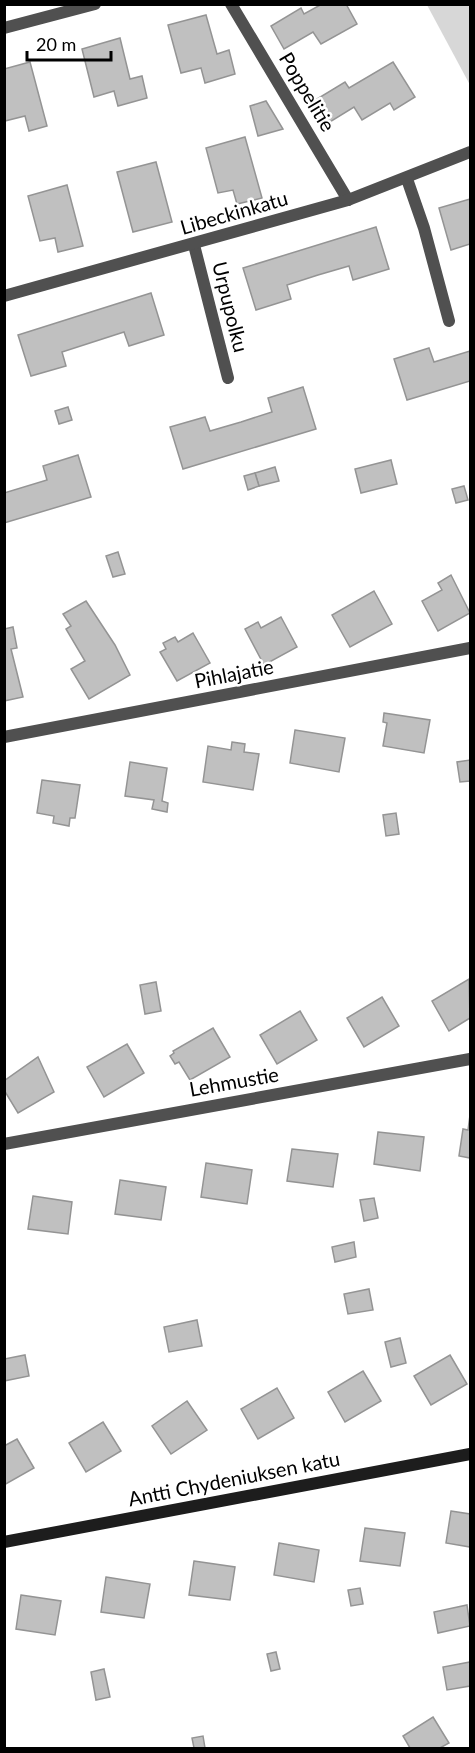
<svg xmlns="http://www.w3.org/2000/svg" width="475" height="1753" font-family="Lato,sans-serif">
	<style>
		.green { fill: #d7d7d7 }
		.building { fill: #c0c0c0; stroke: #949494; stroke-width: 1.5 }
		.lines { fill: none; stroke-linecap: round; stroke-linejoin: round }
		.minor { stroke: #505050; stroke-width: 12 }
		.secondary { stroke: #1d1d1d; stroke-width: 12 }
		.labels { text-anchor: middle; stroke-width: 5; stroke-linejoin: round; paint-order: stroke }
		.street-label { font-size: 20px; fill: #000; stroke: #fff }
	</style>
	<rect width="100%" height="100%" fill="#fff"/>
	<path class="green" d="M427,5H470V85Z"/>
	<g class="building">
		<path d="M322,4H346L357,24L321,44L313,32L284,49L271,26L301,8L304,14Z"/>
		<path d="M206,15L217,54L229,50L235,74L205,83L201,68L181,73L168,25Z"/>
		<path d="M120,38L130,79L142,76L147,98L118,106L114,91L94,97L82,49Z"/>
		<path d="M30,62L47,126L29,131L25,116L5,121L4,69Z"/>
		<path d="M393,62L415,97L394,110L390,103L362,120L354,107L325,125L312,102L345,82L349,88Z"/>
		<path d="M266,101L283,129L258,136L250,106Z"/>
		<path d="M245,137L262,198L237,204L233,190L218,193L206,148Z"/>
		<path d="M156,162L172,222L133,232L117,172Z"/>
		<path d="M67,185L83,246L58,252L55,238L40,241L28,196Z"/>
		<path d="M470,199V244L451,250L439,208Z"/>
		<path d="M376,227L389,269L353,280L349,266L318,275L287,285L291,299L256,310L243,268Z"/>
		<path d="M151,293L164,335L129,346L124,332L62,352L66,366L31,376L18,335Z"/>
		<path d="M429,348L434,362L470,351V381L407,400L394,359Z"/>
		<path d="M303,387L316,429L183,469L170,427L205,417L210,431L241,422L272,412L268,398Z"/>
		<path d="M68,407L72,420L59,424L55,411Z"/>
		<path d="M78,455L91,497L4,523V493L47,480L43,466Z"/>
		<path d="M391,460L397,484L361,493L355,469Z"/>
		<path d="M275,467L279,481L259,486L255,473Z"/>
		<path d="M255,473L259,486L248,490L244,476Z"/>
		<path d="M464,486L468,500L456,503L452,489Z"/>
		<path d="M118,552L125,574L113,577L106,556Z"/>
		<path d="M451,575L470,613L438,631L422,601L442,590L438,583Z"/>
		<path d="M374,591L392,624L350,647L332,615Z"/>
		<path d="M86,601L115,645L130,675L89,699L71,669L85,661L66,629L71,626L63,614Z"/>
		<path d="M281,617L297,647L264,665L245,629L258,622L261,628Z"/>
		<path d="M13,627L17,648L11,649L23,697L4,701V629Z"/>
		<path d="M193,633L210,663L177,681L160,652L166,649L163,643L175,637L178,642Z"/>
		<path d="M384,713L430,720L424,753L383,746L387,723L383,722Z"/>
		<path d="M295,730L345,738L339,772L290,763Z"/>
		<path d="M232,742L245,744L244,752L259,754L253,790L203,782L208,746L231,750Z"/>
		<path d="M470,760V781L460,782L457,762Z"/>
		<path d="M130,762L167,768L162,801L168,803L167,812L152,809L154,800L125,796Z"/>
		<path d="M42,780L80,785L75,818H70L69,826L53,823L54,816L37,813Z"/>
		<path d="M396,813L399,834L386,836L383,815Z"/>
		<path d="M469,979L470,1018L449,1031L432,1001Z"/>
		<path d="M156,982L161,1011L145,1014L140,985Z"/>
		<path d="M382,997L399,1026L364,1047L347,1018Z"/>
		<path d="M300,1011L317,1040L277,1064L260,1035Z"/>
		<path d="M213,1028L230,1057L190,1080L179,1062L175,1064L170,1056L174,1053L173,1051Z"/>
		<path d="M127,1044L144,1073L104,1097L87,1067Z"/>
		<path d="M38,1057L54,1092L18,1113L4,1090V1081Z"/>
		<path d="M470,1115V1158L459,1156L463,1129L468,1130Z"/>
		<path d="M378,1132L424,1137L420,1171L374,1164Z"/>
		<path d="M292,1149L338,1154L333,1187L287,1181Z"/>
		<path d="M206,1163L252,1170L247,1204L201,1197Z"/>
		<path d="M120,1180L166,1187L161,1220L115,1214Z"/>
		<path d="M33,1196L72,1202L68,1234L28,1229Z"/>
		<path d="M374,1198L378,1218L364,1221L360,1200Z"/>
		<path d="M354,1242L356,1257L335,1262L332,1247Z"/>
		<path d="M369,1289L373,1310L348,1314L344,1294Z"/>
		<path d="M197,1320L202,1346L169,1352L164,1327Z"/>
		<path d="M400,1338L406,1363L391,1367L385,1342Z"/>
		<path d="M25,1355L29,1376L4,1381V1359Z"/>
		<path d="M450,1355L467,1384L431,1405L414,1376Z"/>
		<path d="M363,1371L381,1401L345,1422L328,1392Z"/>
		<path d="M277,1388L294,1418L258,1439L241,1409Z"/>
		<path d="M187,1401L207,1430L171,1454L152,1426Z"/>
		<path d="M103,1422L121,1451L86,1472L69,1443Z"/>
		<path d="M17,1439L34,1468L4,1485V1446Z"/>
		<path d="M451,1511L470,1514V1547L446,1543Z"/>
		<path d="M365,1528L405,1533L400,1566L360,1561Z"/>
		<path d="M279,1543L319,1550L314,1582L274,1575Z"/>
		<path d="M194,1561L235,1567L230,1600L189,1595Z"/>
		<path d="M106,1577L150,1584L144,1618L101,1612Z"/>
		<path d="M360,1588L363,1604L351,1606L348,1590Z"/>
		<path d="M21,1595L61,1601L55,1635L16,1629Z"/>
		<path d="M467,1605L470,1626L438,1633L434,1612Z"/>
		<path d="M276,1652L280,1669L271,1671L267,1654Z"/>
		<path d="M470,1662V1686L447,1690L443,1667Z"/>
		<path d="M104,1669L110,1697L96,1700L91,1672Z"/>
		<path d="M433,1717L449,1743L440,1748H410L403,1736Z"/>
		<path d="M203,1736L205,1748H194L192,1738Z"/>
	</g>
	<g class="lines">
		<g class="minor">
			<path d="M231,4L348,200"/>
			<path d="M4,28L95,4"/>
			<path d="M407,179L424,228L449,321"/>
			<path d="M194,245L228,378"/>
			<path d="M4,296L348,200L470,152"/>
			<path d="M4,737L470,648"/>
			<path d="M4,1144L470,1059"/>
		</g>
		<path class="secondary" d="M4,1542L470,1454"/>
	</g>
	<g class="labels">
		<g class="street-label">
			<text transform="translate(307 92) rotate(59)" y="7">Poppelitie</text>
			<text transform="translate(234 213) rotate(-16)" y="7">Libeckinkatu</text>
			<text transform="translate(230 307) rotate(76)" y="7">Urpupolku</text>
			<text transform="translate(234 674) rotate(-11)" y="7">Pihlajatie</text>
			<text transform="translate(234 1082) rotate(-10)" y="7">Lehmustie</text>
			<text transform="translate(234 1479) rotate(-11)" y="7">Antti Chydeniuksen katu</text>
		</g>
	</g>
	<rect width="475" height="1753" fill="none" stroke="#000000" stroke-width="12"/>
	<path d="M27 51v9h84v-9" fill="none" stroke="#000000" stroke-width="3"/>
	<text x="36" y="51" font-size="18" fill="#000000" stroke="#ffffff" stroke-width="4.5" paint-order="stroke">20 m</text>
</svg>
